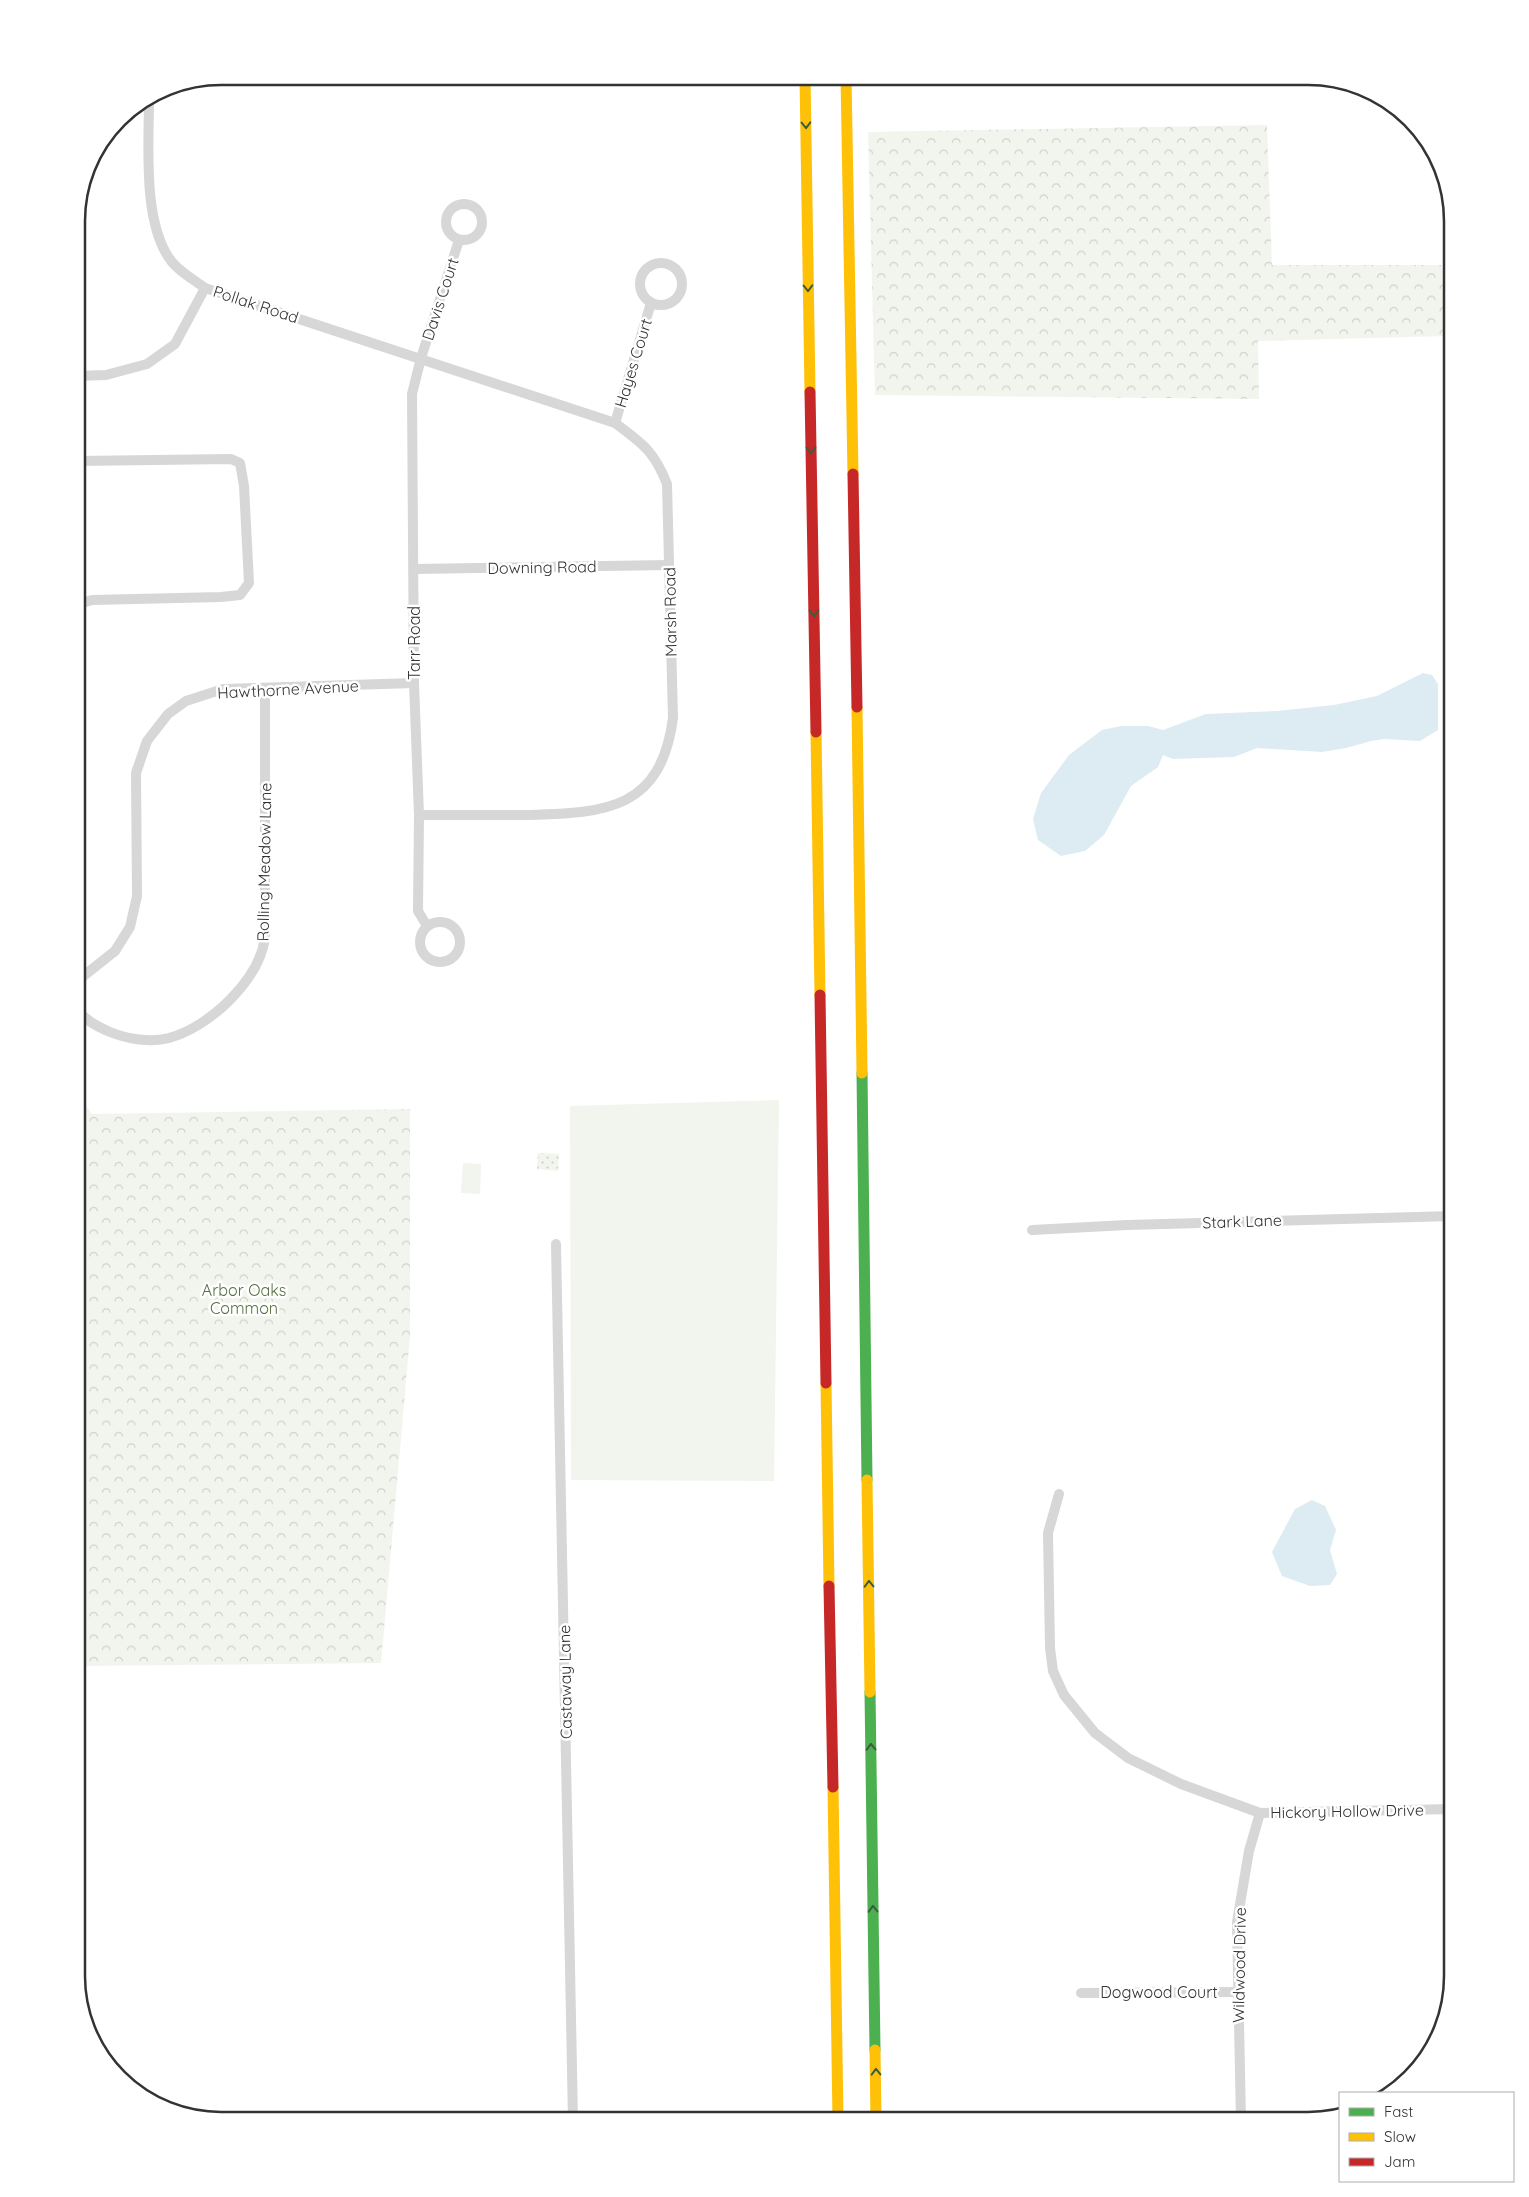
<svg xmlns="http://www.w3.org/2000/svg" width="1529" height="2197" font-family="Quicksand,sans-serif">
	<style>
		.grass { fill: #f1f5ed }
		.forest { fill: url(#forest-crowns) }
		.garden { fill: url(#garden-dots) }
		.water { fill: #ddebf3 }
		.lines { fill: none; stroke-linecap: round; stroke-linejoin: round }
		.street { stroke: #d7d7d7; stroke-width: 10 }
		.fast { stroke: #4caf50; stroke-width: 11 }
		.slow { stroke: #ffc107; stroke-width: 11 }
		.jam { stroke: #c62828; stroke-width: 11 }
		.oneway { stroke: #3c5e3d }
		.labels { text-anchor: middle; stroke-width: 5; stroke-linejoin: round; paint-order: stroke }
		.street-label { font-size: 16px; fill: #333; stroke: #fff }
		.park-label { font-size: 16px; fill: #56703f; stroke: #fff }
		.rim { fill: none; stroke: #333; stroke-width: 2.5 }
	</style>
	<defs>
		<pattern id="forest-crowns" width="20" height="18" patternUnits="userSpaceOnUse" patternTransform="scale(1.25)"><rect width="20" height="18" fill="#f1f5ed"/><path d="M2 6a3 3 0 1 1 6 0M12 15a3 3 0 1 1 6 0" fill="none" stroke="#cfd2cc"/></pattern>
		<pattern id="garden-dots" width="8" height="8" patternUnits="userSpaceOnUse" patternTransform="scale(1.25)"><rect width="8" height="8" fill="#f1f5ed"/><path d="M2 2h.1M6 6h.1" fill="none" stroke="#cfd2cc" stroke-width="1.8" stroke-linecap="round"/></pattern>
	</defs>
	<rect width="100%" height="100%" fill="#fff"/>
	<g class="grass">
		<path d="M779,1100L774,1481L571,1480L570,1106Z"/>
		<path d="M463,1163L481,1164L480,1194L461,1193Z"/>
	</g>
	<g class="forest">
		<path d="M1267,125L1272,265H1442L1445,336L1258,341L1259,399L875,395L868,132Z"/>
		<path d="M76,1093L92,1114L410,1109V1336L381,1663L76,1666Z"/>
	</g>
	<path class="garden" d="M538,1153L559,1154L558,1171L537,1169Z"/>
	<g class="water">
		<path d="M1423,673L1432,675L1438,684V730L1420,741L1384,739L1371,741L1346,748L1322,752L1257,748L1234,757L1173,759L1163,755L1158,767L1131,786L1104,835L1085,851L1061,856L1038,840L1033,819L1041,793L1069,755L1102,730L1121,726H1148L1163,730L1206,714L1277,711L1334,705L1377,696Z"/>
		<path d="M1312,1500L1325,1506L1336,1530L1330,1550L1337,1574L1330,1585L1310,1586L1282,1576L1272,1552L1295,1509Z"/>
	</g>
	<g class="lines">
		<g class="street">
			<path d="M149,98C149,144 142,225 172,262C180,272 194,280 205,288L615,423C643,444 654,451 667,484L673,718C661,809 607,813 529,815C493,815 456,815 419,815"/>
			<circle cx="464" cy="222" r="18"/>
			<circle cx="661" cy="284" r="21"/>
			<path d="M77,376L106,375L147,364L175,344L205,288"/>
			<path d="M615,423L651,303"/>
			<path d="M414,569L669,565"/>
			<path d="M76,605L92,600L221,597L240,595L249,583L244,486L240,463L231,459L77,461"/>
			<circle cx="440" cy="942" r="20"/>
			<path d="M427,926L418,911L419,815L414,683L412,394L421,358L459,240"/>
			<path d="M76,982L115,951L130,927L137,896L136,773L147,741L168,714L186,701L223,689L414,683"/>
			<path d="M76,1008C85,1020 96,1026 110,1032C127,1039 151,1043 169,1038C210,1027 259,980 265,938V689"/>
			<path d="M1032,1230L1127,1225L1453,1216"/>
			<path d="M556,1244L573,2121"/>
			<path d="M1059,1494L1048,1533L1050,1648L1053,1671L1064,1695L1095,1733L1128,1758L1181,1784L1260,1813L1453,1809"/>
			<path d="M1081,1993L1237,1992"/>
			<path d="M1241,2121L1237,1922L1249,1851L1260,1813"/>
		</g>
		<g class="fast">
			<path d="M862,1073L867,1480"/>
			<path d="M870,1692L875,2050"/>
		</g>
		<g class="slow">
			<path d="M805,76L810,392"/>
			<path d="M846,76L853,474"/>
			<path d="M857,707L862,1073"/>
			<path d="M816,732L820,995"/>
			<path d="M826,1383L829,1586"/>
			<path d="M867,1480L870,1692"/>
			<path d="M833,1787L838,2121"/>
			<path d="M875,2050L876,2121"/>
		</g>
		<g class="jam">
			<path d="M810,392L816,732"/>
			<path d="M853,474L857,707"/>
			<path d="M820,995L826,1383"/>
			<path d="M829,1586L833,1787"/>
		</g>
	</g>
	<defs><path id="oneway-chevron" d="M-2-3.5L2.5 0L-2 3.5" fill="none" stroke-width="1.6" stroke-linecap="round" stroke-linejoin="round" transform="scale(1.25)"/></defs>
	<g class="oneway">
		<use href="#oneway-chevron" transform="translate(806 125) rotate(89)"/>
		<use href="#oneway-chevron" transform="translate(808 288) rotate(89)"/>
		<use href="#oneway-chevron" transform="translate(811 450) rotate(89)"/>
		<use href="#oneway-chevron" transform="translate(814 613) rotate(89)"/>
		<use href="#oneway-chevron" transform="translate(869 1584) rotate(-91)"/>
		<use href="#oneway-chevron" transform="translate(871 1747) rotate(-91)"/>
		<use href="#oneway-chevron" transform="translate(873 1909) rotate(-91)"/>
		<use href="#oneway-chevron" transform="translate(876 2072) rotate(-91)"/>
	</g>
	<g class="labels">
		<g class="street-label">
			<text transform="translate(440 299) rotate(-72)" y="6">Davis Court</text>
			<text transform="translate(256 304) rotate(18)" y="6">Pollak Road</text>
			<text transform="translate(633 363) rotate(-73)" y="6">Hayes Court</text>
			<text transform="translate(542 567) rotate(-1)" y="6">Downing Road</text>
			<text transform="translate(670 612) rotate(-91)" y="6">Marsh Road</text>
			<text transform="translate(414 643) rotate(-90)" y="6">Tarr Road</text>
			<text transform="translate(288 689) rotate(-3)" y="6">Hawthorne Avenue</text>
			<text transform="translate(264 862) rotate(-89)" y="6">Rolling Meadow Lane</text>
			<text transform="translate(1242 1221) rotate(-2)" y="6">Stark Lane</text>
			<text transform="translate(565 1682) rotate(-91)" y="6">Castaway Lane</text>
			<text transform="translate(1347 1811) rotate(-1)" y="6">Hickory Hollow Drive</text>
			<text transform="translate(1239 1965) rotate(-89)" y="6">Wildwood Drive</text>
			<text x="1159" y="1998">Dogwood Court</text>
		</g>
		<g class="park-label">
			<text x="244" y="1296">Arbor Oaks<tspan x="244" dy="18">Common</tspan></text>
		</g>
	</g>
	<path d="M0 0H1529V2197H0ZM221 85H1308A136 136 0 0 1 1444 221V1976A136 136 0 0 1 1308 2112H221A136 136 0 0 1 85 1976V221A136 136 0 0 1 221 85Z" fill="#fff" fill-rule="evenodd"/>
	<path class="rim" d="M221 85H1308A136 136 0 0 1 1444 221V1976A136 136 0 0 1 1308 2112H221A136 136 0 0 1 85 1976V221A136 136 0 0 1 221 85Z"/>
	<rect x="1339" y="2092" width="175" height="90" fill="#ffffff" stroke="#adadad"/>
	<rect x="1349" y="2108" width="25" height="8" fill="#4caf50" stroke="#adadad"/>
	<text x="1384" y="2117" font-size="15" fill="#333333">Fast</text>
	<rect x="1349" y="2133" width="25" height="8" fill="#ffc107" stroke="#adadad"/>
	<text x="1384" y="2142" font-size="15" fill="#333333">Slow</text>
	<rect x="1349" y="2158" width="25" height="8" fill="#c62828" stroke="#adadad"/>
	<text x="1384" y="2167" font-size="15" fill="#333333">Jam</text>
</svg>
